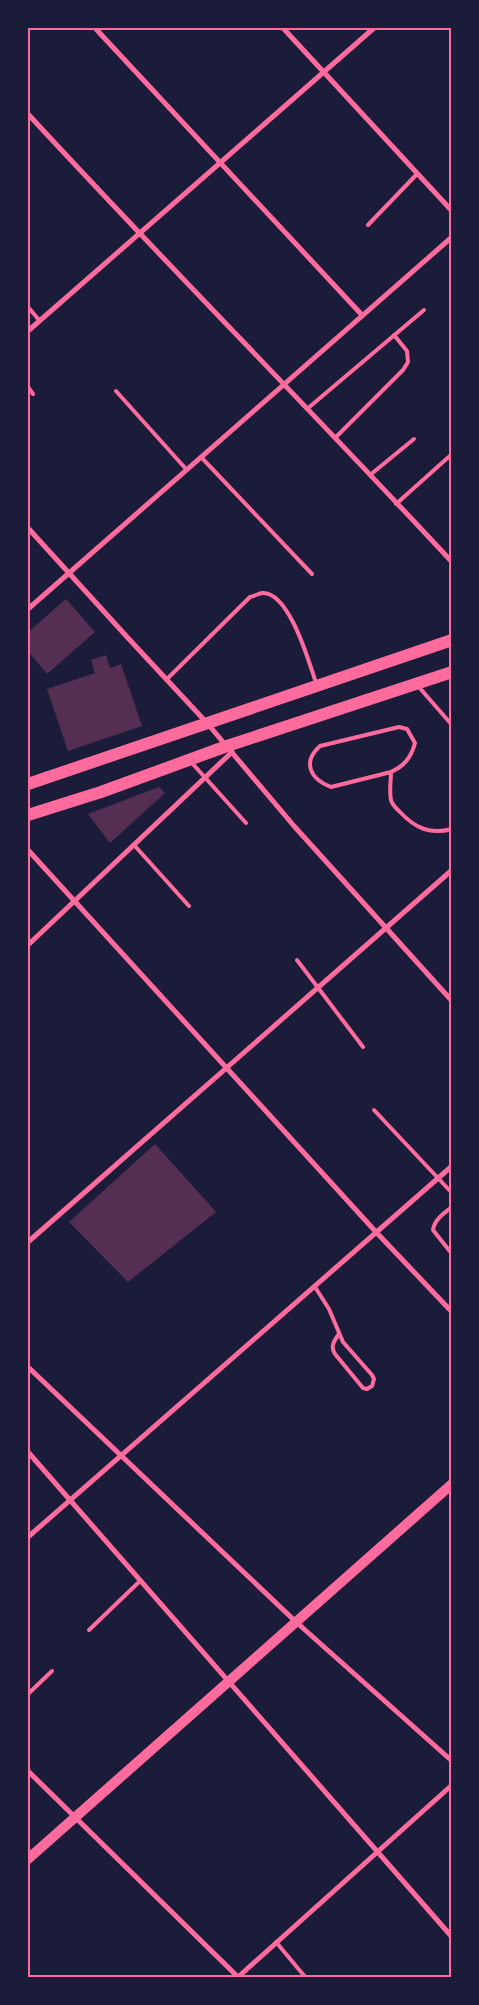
<svg xmlns="http://www.w3.org/2000/svg" width="479" height="2005" font-family="Inter,sans-serif">
	<style>
		.building { fill: #542f53 }
		.lines { fill: none; stroke-linecap: round; stroke-linejoin: round }
		.service { stroke: #ff6b9d; stroke-width: 4 }
		.minor { stroke: #ff6b9d; stroke-width: 5 }
		.secondary { stroke: #ff6b9d; stroke-width: 10 }
		.primary { stroke: #ff6b9d; stroke-width: 12 }
		.neatline { fill: none; stroke: #ff6b9d; stroke-width: 2 }
	</style>
	<rect width="100%" height="100%" fill="#1b1b3a"/>
	<g class="building">
		<path d="M66,599L95,632L47,674L28,651V632Z"/>
		<path d="M106,655L110,668L121,664L142,726L68,751L47,689L95,673L91,660Z"/>
		<path d="M159,787L165,793L110,843L88,814Z"/>
		<path d="M155,1144L216,1212L128,1282L69,1222Z"/>
	</g>
	<g class="lines">
		<g class="service">
			<path d="M368,225L417,174"/>
			<path d="M28,307L39,320"/>
			<path d="M28,387L33,394"/>
			<path d="M116,391L186,469"/>
			<path d="M307,409L424,310"/>
			<path d="M335,438L403,370L408,362L407,351L394,335"/>
			<path d="M201,457L312,574"/>
			<path d="M370,475L414,439"/>
			<path d="M396,504L452,454"/>
			<path d="M167,679L250,597C254,596 258,594 262,593C289,591 309,662 316,683"/>
			<path d="M418,686L452,725"/>
			<path d="M191,762L246,823"/>
			<path d="M391,772L331,787C310,779 302,762 320,746L399,727L407,729L415,743C411,758 404,766 391,772C391,781 389,791 391,800C392,805 397,809 400,812C415,828 430,835 452,829"/>
			<path d="M134,845L189,906"/>
			<path d="M297,960L363,1047"/>
			<path d="M374,1110L452,1193"/>
			<path d="M452,1207C444,1213 434,1220 433,1230L452,1254"/>
			<path d="M315,1287L329,1309L343,1342L372,1375L374,1379L372,1386L367,1389L363,1388L335,1354C330,1346 334,1341 339,1334"/>
			<path d="M89,1630L140,1581"/>
			<path d="M28,1694L52,1671"/>
			<path d="M276,1942L306,1978"/>
		</g>
		<g class="minor">
			<path d="M95,28L362,315"/>
			<path d="M283,28L452,211"/>
			<path d="M28,114C167,265 312,411 452,562"/>
			<path d="M28,331L374,28"/>
			<path d="M28,528L128,638L207,723L294,826L452,1001"/>
			<path d="M28,609L452,237"/>
			<path d="M28,850L376,1232L452,1312"/>
			<path d="M28,945L232,752"/>
			<path d="M28,1242L452,870"/>
			<path d="M28,1367L295,1621L452,1761"/>
			<path d="M28,1452L452,1937"/>
			<path d="M28,1537L452,1166"/>
			<path d="M28,1771L239,1978"/>
			<path d="M237,1978L452,1785"/>
		</g>
		<path class="secondary" d="M28,1859L452,1484"/>
		<g class="primary">
			<path d="M28,784L452,640"/>
			<path d="M28,815L101,792L227,746L452,672"/>
		</g>
	</g>
	<rect width="479" height="2005" fill="none" stroke="#1b1b3a" stroke-width="58"/>
	<rect x="29" y="29" width="421" height="1947" class="neatline"/>
</svg>
